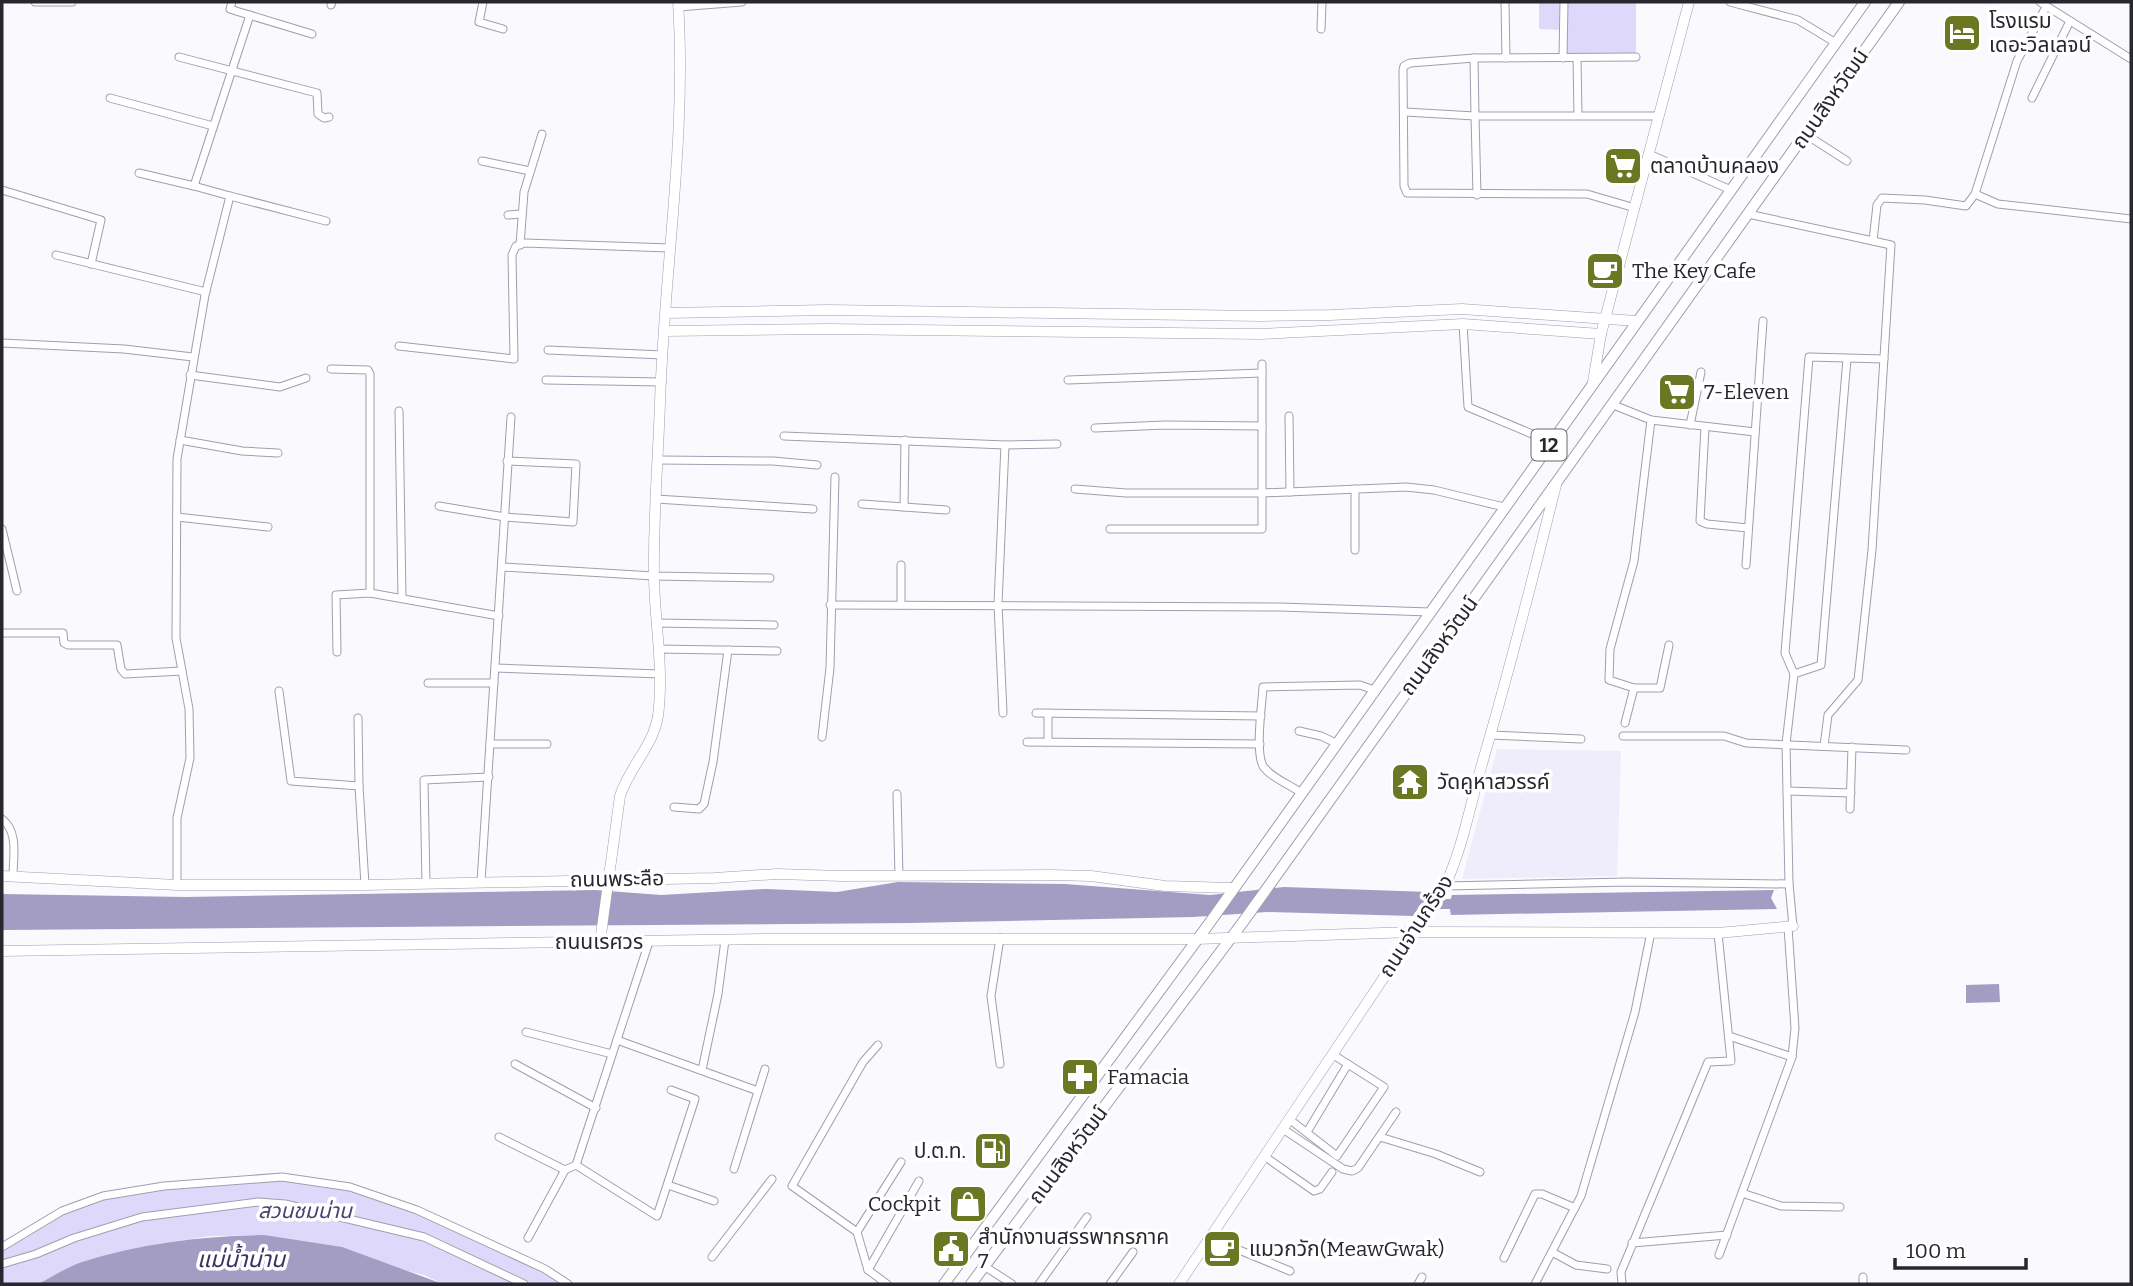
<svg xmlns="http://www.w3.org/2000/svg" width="2133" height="1286" font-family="Bitter,'Noto Sans Thai',serif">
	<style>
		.built { fill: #efecfc }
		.green { fill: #ded8fb }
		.water { fill: #a39cc3 }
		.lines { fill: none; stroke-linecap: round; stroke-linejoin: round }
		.canal { stroke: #a39cc3; stroke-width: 10 }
		.street-casing { stroke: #a09eaf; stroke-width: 9 }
		.secondary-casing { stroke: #a09eaf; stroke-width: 11 }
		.primary-casing { stroke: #a09eaf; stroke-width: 12 }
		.street { stroke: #fff; stroke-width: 7 }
		.secondary { stroke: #fff; stroke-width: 10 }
		.primary { stroke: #fff; stroke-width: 10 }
		.labels { text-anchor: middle; stroke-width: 7; stroke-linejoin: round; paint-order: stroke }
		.shield { fill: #fff; stroke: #68686d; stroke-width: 2 }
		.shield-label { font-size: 19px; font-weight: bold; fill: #28272e }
		.poi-label { font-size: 21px; fill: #28272e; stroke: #fff; text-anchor: start }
		.street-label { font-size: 21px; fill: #28272e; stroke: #fff }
		.park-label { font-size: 21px; font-style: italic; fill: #4d4075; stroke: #fff }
		.water-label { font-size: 23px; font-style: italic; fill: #3e3165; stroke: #fff }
	</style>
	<rect width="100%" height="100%" fill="#faf9fd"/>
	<path class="built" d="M1497,749L1621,751L1617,876L1462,879Z"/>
	<g class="green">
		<path d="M1539,2H1636V57L1563,58V30L1539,29Z"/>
		<path d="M282,1177L356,1189L417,1210L545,1269L568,1284H443L424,1275L264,1235L211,1236L157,1244L79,1263L38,1284H2V1247L62,1211L103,1196Z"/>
	</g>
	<g class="water">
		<path d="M898,882L1065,884L1210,895L1284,887L1429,892L1413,916L1267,912L1193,917L910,923L2,930V894L186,897L595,890L661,895L766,889L837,892Z"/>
		<path d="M1774,890L1771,898L1777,909L1451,915L1449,904L1452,895Z"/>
		<path d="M1999,984L2000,1002L1966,1003V985Z"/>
		<path d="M264,1235L342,1247L443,1284H38C52,1277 67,1267 82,1262C141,1243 202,1236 264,1235Z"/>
	</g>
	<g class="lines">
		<path class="canal" d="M1413,904H1461"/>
		<defs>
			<g id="street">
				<path d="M35,2H72"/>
				<path d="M232,2L230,9L236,11L312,34"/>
				<path d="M483,2L479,22L503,29"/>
				<path d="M1505,2L1506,58"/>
				<path d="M1730,2L1798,20L1836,43"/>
				<path d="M2040,2L2131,59"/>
				<path d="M331,5L332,2"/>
				<path d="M678,7L742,2"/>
				<path d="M1321,29L1322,2"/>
				<path d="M179,57L317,93L318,114L324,118L329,117"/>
				<path d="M1563,58L1564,2"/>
				<path d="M1577,58L1578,115"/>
				<path d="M110,98L213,126"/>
				<path d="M2032,98L2070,21"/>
				<path d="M1405,112L1475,116L1474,58"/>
				<path d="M1805,134L1847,161"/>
				<path d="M1649,154L1731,190"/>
				<path d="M482,161L530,171"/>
				<path d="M139,173L194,186"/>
				<path d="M2,190L101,220L91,264"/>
				<path d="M1975,194L1998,204L2131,219"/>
				<path d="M1477,195L1475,116H1659"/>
				<path d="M230,196L326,221"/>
				<path d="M1635,208L1587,194L1407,193L1404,186L1403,70L1404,66L1410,63L1474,58L1636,57"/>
				<path d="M1748,214L1873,241L1877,205L1882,198L1925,200L1966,206L1975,194L2017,61L2046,7"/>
				<path d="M508,215L521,214"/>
				<path d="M520,245L524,192L542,134"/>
				<path d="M56,255L206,292"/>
				<path d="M1463,324L1468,407L1551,442"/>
				<path d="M2,343L124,349L193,357"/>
				<path d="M399,346L514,359L512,255L516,246L525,243L670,248"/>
				<path d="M548,350L663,355"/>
				<path d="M331,369L368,370L370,374V593"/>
				<path d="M190,375L280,387L306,378"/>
				<path d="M546,380L662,382"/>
				<path d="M1068,380L1262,373"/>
				<path d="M1611,404L1651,420L1755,432"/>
				<path d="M399,411L402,598"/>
				<path d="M1289,416L1290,492"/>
				<path d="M1690,425L1701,372"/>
				<path d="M1705,427L1700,521L1707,524L1748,528"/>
				<path d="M1095,428L1165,425L1262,426"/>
				<path d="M784,436L1005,445L1057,444"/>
				<path d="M180,440L242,451L278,453"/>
				<path d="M658,460L773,461L817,465"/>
				<path d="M1075,489L1126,493H1262L1406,487L1434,490L1504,507"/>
				<path d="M1355,489V550"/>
				<path d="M656,499L813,509"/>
				<path d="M862,504L946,510"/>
				<path d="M439,506L505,517L573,522L576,464L507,461"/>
				<path d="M904,507L905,440"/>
				<path d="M177,517L268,527"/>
				<path d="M2,529L17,591"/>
				<path d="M1110,529H1262V364"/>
				<path d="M901,565V605"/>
				<path d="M1746,565L1763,321"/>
				<path d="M502,567L654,576L770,578"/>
				<path d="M830,605L1280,607L1430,612"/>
				<path d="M656,623L774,625"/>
				<path d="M2,633H63L64,643L68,645H117L121,669L125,674L182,671"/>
				<path d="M658,649L777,651"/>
				<path d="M337,652L336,595L370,593L499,616"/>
				<path d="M495,668L660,674"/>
				<path d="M1794,674L1785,653L1809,357L1884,359"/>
				<path d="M428,683H494"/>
				<path d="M1634,688H1660L1669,645"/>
				<path d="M279,691L291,781L359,786"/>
				<path d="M1003,713L998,604L1005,445"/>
				<path d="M1036,713L1261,716"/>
				<path d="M1048,713V742"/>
				<path d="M358,718L359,786L365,885"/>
				<path d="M1625,723L1634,688L1609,680L1610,649L1634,561L1651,420"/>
				<path d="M1299,731L1321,736L1336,743"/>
				<path d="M1491,735L1581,739"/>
				<path d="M1623,736H1724L1746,743L1906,750"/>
				<path d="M822,737L830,668L835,477"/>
				<path d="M1027,742L1260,744"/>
				<path d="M490,744H547"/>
				<path d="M1824,746L1828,715L1858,680L1872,550L1891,245L1873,241"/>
				<path d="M1787,791L1851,793"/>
				<path d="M1300,792C1290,785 1270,777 1263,766C1255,751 1262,705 1263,687L1360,685L1374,690"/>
				<path d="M897,794L899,876"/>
				<path d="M674,807L699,809L704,804L713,762L728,650"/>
				<path d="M1850,809L1852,747"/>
				<path d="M2,819C19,832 13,857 13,877"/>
				<path d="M481,882L511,417"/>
				<path d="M426,883L424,780L489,777"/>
				<path d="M177,885V818L190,758L189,709L176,638L177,459L205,295L230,196L194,186L250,15"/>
				<path d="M1445,886L1626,882L1789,884"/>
				<path d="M1793,926L1789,884L1786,744L1794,674L1821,665L1847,359"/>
				<path d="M526,1032L612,1054"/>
				<path d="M1729,1036L1792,1057"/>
				<path d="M617,1040L758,1091"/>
				<path d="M878,1045L863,1062L792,1186L857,1232L868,1270L887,1284"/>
				<path d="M515,1064L596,1108"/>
				<path d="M1000,1064L991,996L1000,938"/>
				<path d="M702,1070L718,994L725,940"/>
				<path d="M1289,1119L1337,1156L1384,1087L1332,1054"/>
				<path d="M1283,1129L1343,1169L1352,1171L1358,1168L1396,1112"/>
				<path d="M1307,1132L1348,1064"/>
				<path d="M499,1137L565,1170"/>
				<path d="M1380,1137L1436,1154L1480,1172"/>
				<path d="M1264,1156L1314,1191L1320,1189L1332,1172"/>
				<path d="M576,1165L657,1216L695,1099L671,1090"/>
				<path d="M734,1169L765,1069"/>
				<path d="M668,1185L714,1201"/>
				<path d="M1742,1193L1781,1206L1840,1207"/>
				<path d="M857,1232L901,1162"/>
				<path d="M528,1238L565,1170L576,1165L649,942"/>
				<path d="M1210,1238L1290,1271"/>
				<path d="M1632,1243L1727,1235"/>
				<path d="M2,1247L62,1211L103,1196L164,1186L282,1177L350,1187L417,1210L545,1269L568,1284"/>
				<path d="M1552,1252L1576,1265L1607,1269"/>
				<path d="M1719,1255L1792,1057L1795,1028L1788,927"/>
				<path d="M712,1257L772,1179"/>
				<path d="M1504,1258L1535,1194H1542L1575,1208"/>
				<path d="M2,1264L36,1254L74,1238L142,1217L258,1202L285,1204L424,1237L524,1284"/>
				<path d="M984,1266L1012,1284"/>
				<path d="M868,1270L919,1181"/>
				<path d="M1863,1277V1284"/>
				<path d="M1039,1284L1087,1217"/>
				<path d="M1110,1284L1133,1252"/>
				<path d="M1418,1284L1422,1277"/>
				<path d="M1535,1284L1581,1196L1635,1012L1651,932"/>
				<path d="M1622,1284L1621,1272L1708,1062L1731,1061L1718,933"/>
			</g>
			<g id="secondary">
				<path d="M666,313L828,310L1261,316L1330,315L1462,309L1637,321"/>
				<path d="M665,331L827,329L1260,334L1463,324L1601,334"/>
				<path d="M1593,382L1601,334L1689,2"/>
				<path d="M2,876L177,885H365L714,878L777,874L842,876L1051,875L1091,876L1165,886L1232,888"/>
				<path d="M600,942L620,796C629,767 653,747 658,716C664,670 655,624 654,578C653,520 658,461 660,403C664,270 687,136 678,2"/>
				<path d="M2,951L767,939H1196L1414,932L1718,933L1793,926"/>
				<path d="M1179,1284L1445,886C1463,847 1470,805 1482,764C1509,671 1533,578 1556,485"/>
			</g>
			<g id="primary">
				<path d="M944,1284L1208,925L1865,2"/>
				<path d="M971,1284L1243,922L1899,2"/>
			</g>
		</defs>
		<use href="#street" class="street-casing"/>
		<use href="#secondary" class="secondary-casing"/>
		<use href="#primary" class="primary-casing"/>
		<use href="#street" class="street"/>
		<use href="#secondary" class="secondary"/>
		<use href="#primary" class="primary"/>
	</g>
	<defs>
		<symbol id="hotel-square" viewBox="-11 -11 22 22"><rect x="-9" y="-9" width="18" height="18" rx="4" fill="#6b7722" stroke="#fff"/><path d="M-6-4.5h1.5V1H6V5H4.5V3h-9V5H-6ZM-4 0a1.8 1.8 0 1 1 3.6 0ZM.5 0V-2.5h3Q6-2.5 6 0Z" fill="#fff"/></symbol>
		<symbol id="supermarket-square" viewBox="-11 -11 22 22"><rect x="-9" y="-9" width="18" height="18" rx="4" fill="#6b7722" stroke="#fff"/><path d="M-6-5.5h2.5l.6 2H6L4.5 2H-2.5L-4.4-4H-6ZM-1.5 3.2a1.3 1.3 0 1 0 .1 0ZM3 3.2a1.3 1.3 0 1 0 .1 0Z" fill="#fff"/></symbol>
		<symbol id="cafe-square" viewBox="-11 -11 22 22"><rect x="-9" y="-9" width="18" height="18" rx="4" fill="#6b7722" stroke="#fff"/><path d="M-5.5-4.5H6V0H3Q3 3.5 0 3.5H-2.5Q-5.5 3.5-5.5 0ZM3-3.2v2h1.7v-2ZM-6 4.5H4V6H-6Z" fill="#fff"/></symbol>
		<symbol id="temple-square" viewBox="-11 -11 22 22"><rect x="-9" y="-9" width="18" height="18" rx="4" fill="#6b7722" stroke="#fff"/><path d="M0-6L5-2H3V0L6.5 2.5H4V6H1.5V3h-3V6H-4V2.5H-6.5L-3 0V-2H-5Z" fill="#fff"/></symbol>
		<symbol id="pharmacy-square" viewBox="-11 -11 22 22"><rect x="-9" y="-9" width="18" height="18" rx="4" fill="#6b7722" stroke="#fff"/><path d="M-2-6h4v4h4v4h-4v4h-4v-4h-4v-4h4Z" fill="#fff"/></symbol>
		<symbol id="fuel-square" viewBox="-11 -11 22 22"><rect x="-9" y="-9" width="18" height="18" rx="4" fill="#6b7722" stroke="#fff"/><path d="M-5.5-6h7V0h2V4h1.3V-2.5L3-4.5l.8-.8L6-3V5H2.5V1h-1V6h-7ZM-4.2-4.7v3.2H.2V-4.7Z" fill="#fff"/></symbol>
		<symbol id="shop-square" viewBox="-11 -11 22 22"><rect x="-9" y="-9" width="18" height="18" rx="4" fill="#6b7722" stroke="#fff"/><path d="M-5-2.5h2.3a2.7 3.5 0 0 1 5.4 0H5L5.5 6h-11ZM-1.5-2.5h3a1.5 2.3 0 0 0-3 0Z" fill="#fff"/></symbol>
		<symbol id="civic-square" viewBox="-11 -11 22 22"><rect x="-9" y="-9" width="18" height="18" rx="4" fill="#6b7722" stroke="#fff"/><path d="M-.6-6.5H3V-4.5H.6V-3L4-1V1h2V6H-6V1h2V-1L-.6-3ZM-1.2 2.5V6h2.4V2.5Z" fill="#fff"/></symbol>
	</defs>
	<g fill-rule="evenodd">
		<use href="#hotel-square" x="1940" y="11" width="44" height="44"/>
		<use href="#supermarket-square" x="1601" y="144" width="44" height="44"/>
		<use href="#cafe-square" x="1583" y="249" width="44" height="44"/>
		<use href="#supermarket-square" x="1655" y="370" width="44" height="44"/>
		<use href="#temple-square" x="1388" y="760" width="44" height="44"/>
		<use href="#pharmacy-square" x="1058" y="1055" width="44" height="44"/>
		<use href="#fuel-square" x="971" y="1129" width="44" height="44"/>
		<use href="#shop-square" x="946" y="1182" width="44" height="44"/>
		<use href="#civic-square" x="929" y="1227" width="44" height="44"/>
		<use href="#cafe-square" x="1200" y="1227" width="44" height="44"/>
	</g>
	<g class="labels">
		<rect class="shield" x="1531.5" y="429.5" width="35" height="31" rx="5"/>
		<g class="shield-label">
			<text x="1549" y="452">12</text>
		</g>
		<g class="poi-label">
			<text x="1989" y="28">โรงแรม<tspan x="1989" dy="24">เดอะวิลเลจน์</tspan></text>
			<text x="1650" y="173">ตลาดบ้านคลอง</text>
			<text x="1632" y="278">The Key Cafe</text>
			<text x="1704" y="399">7-Eleven</text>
			<text x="1437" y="789">วัดคูหาสวรรค์</text>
			<text x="1107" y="1084">Famacia</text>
			<text x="966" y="1158" text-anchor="end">ป.ต.ท.</text>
			<text x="941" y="1211" text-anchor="end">Cockpit</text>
			<text x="978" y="1244">สำนักงานสรรพากรภาค<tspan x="978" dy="24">7</tspan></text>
			<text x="1249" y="1256">แมวกวัก(MeawGwak)</text>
		</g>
		<g class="street-label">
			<text transform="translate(1830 99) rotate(-55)" y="7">ถนนสิงหวัฒน์</text>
			<text transform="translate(1439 646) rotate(-54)" y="7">ถนนสิงหวัฒน์</text>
			<text transform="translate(617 879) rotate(-1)" y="7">ถนนพระลือ</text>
			<text transform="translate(1416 926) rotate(-57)" y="7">ถนนจ่านกร้อง</text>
			<text x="599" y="949">ถนนเรศวร</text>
			<text transform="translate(1068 1155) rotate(-53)" y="7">ถนนสิงหวัฒน์</text>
		</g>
		<g class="park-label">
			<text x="305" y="1218">สวนชมน่าน</text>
		</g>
		<g class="water-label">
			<text x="241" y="1267">แม่น้ำน่าน</text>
		</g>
	</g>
	<rect width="2133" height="1286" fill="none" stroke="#28272e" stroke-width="7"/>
	<path d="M1895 1258v10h131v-10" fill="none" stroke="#28272e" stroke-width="3.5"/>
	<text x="1906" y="1258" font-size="21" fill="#28272e" stroke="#ffffff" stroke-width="5" paint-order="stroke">100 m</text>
</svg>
